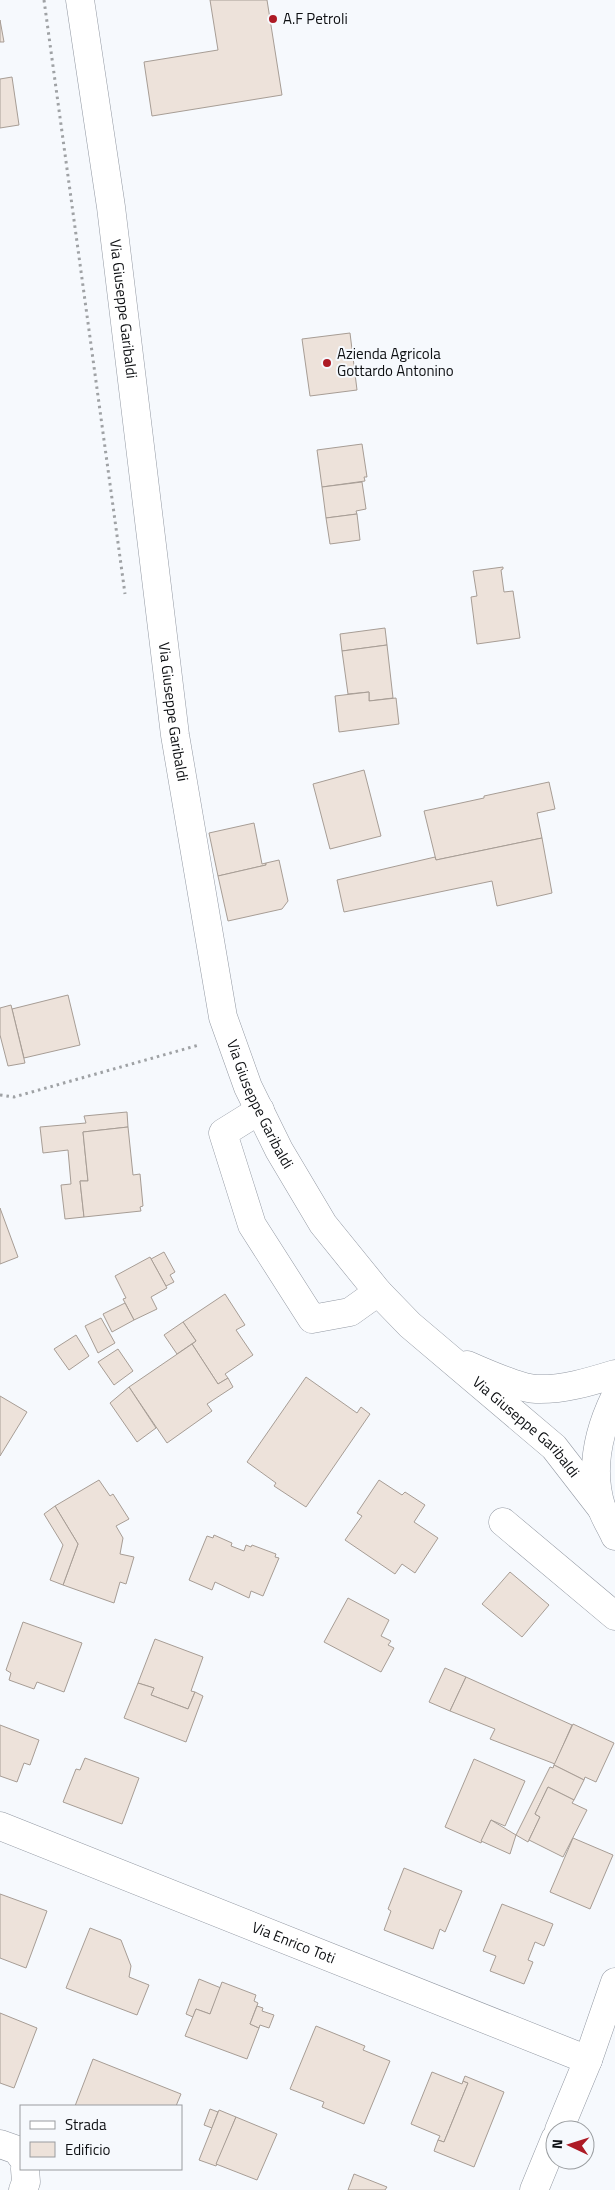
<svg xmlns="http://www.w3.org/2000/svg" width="615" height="2190" font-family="'Titillium Web',sans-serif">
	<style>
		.building { fill: #ede2da; stroke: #a79d95 }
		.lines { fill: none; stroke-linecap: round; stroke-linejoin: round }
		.minor-casing { stroke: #9399a3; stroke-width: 29 }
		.major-casing { stroke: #9399a3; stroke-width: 29 }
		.path { stroke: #9fa2a5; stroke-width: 3; stroke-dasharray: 2.5 4; stroke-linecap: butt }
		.minor { stroke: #fff; stroke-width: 28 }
		.major { stroke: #fff; stroke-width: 28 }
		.poi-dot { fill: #ad1a25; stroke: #f6f9fd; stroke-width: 2 }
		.labels { text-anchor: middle; stroke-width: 4; stroke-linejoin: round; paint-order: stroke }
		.poi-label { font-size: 15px; fill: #0e1013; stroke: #f6f9fd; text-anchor: start }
		.street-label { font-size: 15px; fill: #0e1013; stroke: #f6f9fd }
	</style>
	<rect width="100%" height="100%" fill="#f6f9fd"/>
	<g class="building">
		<path d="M210,0H267L282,95L152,116L144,62L218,50Z"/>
		<path d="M0,20L4,42H0Z"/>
		<path d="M12,77L19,125L0,128V79Z"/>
		<path d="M350,333L357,390L310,396L302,339Z"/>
		<path d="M362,444L367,477H364L365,481L322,487L317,450Z"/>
		<path d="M362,482L366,509L356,511L357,514L326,518L322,487Z"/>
		<path d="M357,514L360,540L330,544L326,518Z"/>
		<path d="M503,567V569L501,570L504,592L513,591L520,638L477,644L471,597L477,596L473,571Z"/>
		<path d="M385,628L387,645L342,651L340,634Z"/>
		<path d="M387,645L393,698L369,701V692L348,694L342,651Z"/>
		<path d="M369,692V701L396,698L399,724L339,732L335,696Z"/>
		<path d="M364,770L381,836L330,849L313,784Z"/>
		<path d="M549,782L555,809L537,813L542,838L436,860L424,811L484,798V796Z"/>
		<path d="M254,823L262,864L266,863V865L218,876L209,833Z"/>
		<path d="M542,838L552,893L497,906L492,881L344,912L337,880L435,857L436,860Z"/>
		<path d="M279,860L288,901L282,909L228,921L218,876L266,865V863Z"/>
		<path d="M68,995L80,1045L24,1058L12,1009Z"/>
		<path d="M11,1005L25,1063L8,1066L0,1035V1008Z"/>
		<path d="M127,1112L128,1127L83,1132L88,1181H80L84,1217L65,1219L61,1185L71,1184L68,1150L43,1153L40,1127L86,1123L84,1116Z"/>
		<path d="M128,1127L133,1175L140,1174L143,1206L140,1207L141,1211L84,1217L80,1181H88L83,1132Z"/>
		<path d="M0,1208L18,1257L0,1264Z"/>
		<path d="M164,1252L175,1272L170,1275L174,1282L166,1286L151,1259Z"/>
		<path d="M150,1257L167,1288L151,1297L157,1309L134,1320L123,1299L126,1298L115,1276Z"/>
		<path d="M225,1294L245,1325L236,1330L253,1355L225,1374L228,1378L218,1384L192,1344L196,1341L183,1322Z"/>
		<path d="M125,1303L134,1320L112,1332L103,1314Z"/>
		<path d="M101,1318L115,1343L98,1353L85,1326Z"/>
		<path d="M183,1322L196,1341L177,1354L164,1335Z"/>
		<path d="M76,1335L89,1356L69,1370L54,1349Z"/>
		<path d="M192,1344L218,1384L228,1378L233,1387L207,1404L212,1411L167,1443L129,1387Z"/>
		<path d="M118,1349L133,1371L114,1385L98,1362Z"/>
		<path d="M306,1377L357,1413L361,1407L370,1414L306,1507L274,1486L276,1483L247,1462Z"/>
		<path d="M129,1387L156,1428L137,1442L110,1403Z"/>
		<path d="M0,1396L27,1412L0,1456Z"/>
		<path d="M99,1480L110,1496L113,1494L129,1519L116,1526L123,1538L120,1554L134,1557L126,1584L120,1582L114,1603L63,1585L78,1544L55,1506Z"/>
		<path d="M379,1480L402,1495L405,1492L425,1505L414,1522L438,1538L415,1573L402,1564L395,1574L345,1540L362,1516L357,1513Z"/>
		<path d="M55,1506L78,1544L63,1585L50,1580L63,1545L44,1514Z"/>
		<path d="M214,1535L232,1543L231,1546L244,1551L246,1545L251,1547L252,1545L276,1554L275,1557L279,1558L263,1596L251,1591L249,1598L215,1582L212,1590L189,1580L207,1536L213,1538Z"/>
		<path d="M510,1572L549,1605L522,1637L482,1604Z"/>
		<path d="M348,1598L389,1620L381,1636L391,1641L388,1645L394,1648L381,1672L324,1642Z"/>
		<path d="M23,1622L82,1643L64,1692L37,1682L34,1689L9,1680L11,1673L6,1670Z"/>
		<path d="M155,1639L203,1657L191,1691L195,1692L188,1709L151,1695L154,1688L138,1683Z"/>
		<path d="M445,1668L466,1677L450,1711L429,1702Z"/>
		<path d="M466,1677L572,1725L555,1764L490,1739L495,1729L450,1711Z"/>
		<path d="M138,1683L154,1688L151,1695L188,1709L195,1692L203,1696L186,1742L124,1718Z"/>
		<path d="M573,1724L614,1743L596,1782L585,1777L584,1780L554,1765Z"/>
		<path d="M0,1725L39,1740L30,1765L24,1763L17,1782L0,1776Z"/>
		<path d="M85,1758L139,1778L122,1824L63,1802L76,1769L80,1770Z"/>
		<path d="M474,1759L525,1781L505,1826L491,1820L481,1843L445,1827Z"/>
		<path d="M554,1765L584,1780L574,1800L548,1787L535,1814L540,1817L528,1842L516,1835L550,1767L553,1768Z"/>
		<path d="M548,1787L574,1800L572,1803L587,1810L563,1857L529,1840L540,1817L535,1814Z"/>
		<path d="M491,1820L516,1835L510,1854L481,1841Z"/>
		<path d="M573,1838L613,1855L590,1909L550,1892Z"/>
		<path d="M404,1868L462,1891L445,1932L440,1929L433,1949L384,1930L391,1911L388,1909Z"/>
		<path d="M0,1894L47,1911L26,1968L0,1958Z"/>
		<path d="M502,1904L553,1924L544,1946L535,1942L528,1960L533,1962L524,1984L490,1971L496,1956L483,1951Z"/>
		<path d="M90,1928L121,1940L131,1966L129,1977L149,1985L137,2015L66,1988Z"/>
		<path d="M199,1979L221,1988L210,2014L196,2009L193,2017L186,2014Z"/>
		<path d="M222,1982L256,1995L254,2001L258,2003L250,2024L259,2028L247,2059L185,2036L196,2009L210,2014Z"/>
		<path d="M257,2006L263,2008L262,2011L274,2015L269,2028L260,2025L259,2028L250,2024Z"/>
		<path d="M0,2013L37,2028L14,2088L0,2083Z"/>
		<path d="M316,2026L365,2046L363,2050L390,2061L364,2124L322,2107L324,2102L290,2089Z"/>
		<path d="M93,2059L181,2094L176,2106H75Z"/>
		<path d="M432,2072L462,2084L463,2081L468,2083L444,2142L438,2140L440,2136L411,2124Z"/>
		<path d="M465,2076L504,2092L474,2167L434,2151L438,2140L444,2142L468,2083L463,2081Z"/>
		<path d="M210,2109L218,2112L212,2128L204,2125Z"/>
		<path d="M219,2110L236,2117L216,2166L199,2160Z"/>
		<path d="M236,2117L277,2134L257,2180L216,2164Z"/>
		<path d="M354,2174L387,2187L385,2190H348Z"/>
	</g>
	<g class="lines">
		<defs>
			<g id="minor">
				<path d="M260,1110L223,1133L252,1225L312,1319L350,1312L378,1292"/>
				<path d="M503,1522L615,1616"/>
				<path id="s1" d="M0,1826L588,2060"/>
				<path d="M559,2130L588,2060L615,1982"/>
				<path d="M0,2144L17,2150L21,2156"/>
				<path d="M23,2190L26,2182L25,2169"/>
				<path d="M534,2190L555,2139"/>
			</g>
			<g id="major">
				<path id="s2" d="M80,0L111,207L175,735L223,1017L248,1087L279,1150L323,1224L378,1292L410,1325L554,1447L602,1509"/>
				<path d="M467,1365C484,1372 518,1388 536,1389C563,1390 589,1382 615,1374"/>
				<path d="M615,1397C598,1432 589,1470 602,1509C605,1518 611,1527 615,1536"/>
			</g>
		</defs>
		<use href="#minor" class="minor-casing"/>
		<use href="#major" class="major-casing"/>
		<g class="path">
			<path d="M44,0L125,594"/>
			<path d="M0,1095L14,1097L199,1045"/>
		</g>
		<use href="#minor" class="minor"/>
		<use href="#major" class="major"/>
	</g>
	<g class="poi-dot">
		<circle cx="273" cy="19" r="5"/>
		<circle cx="327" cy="363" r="5"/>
	</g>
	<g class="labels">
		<g class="poi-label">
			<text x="283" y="24">A.F Petroli</text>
			<text x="337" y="359">Azienda Agricola<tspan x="337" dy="17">Gottardo Antonino</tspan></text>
		</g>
		<g class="street-label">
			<text dy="5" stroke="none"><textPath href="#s2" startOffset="312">Via Giuseppe Garibaldi</textPath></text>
			<text dy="5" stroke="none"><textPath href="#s2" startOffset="718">Via Giuseppe Garibaldi</textPath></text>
			<text dy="5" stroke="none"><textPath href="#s2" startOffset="1122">Via Giuseppe Garibaldi</textPath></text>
			<text dy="5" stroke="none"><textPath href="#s2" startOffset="1546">Via Giuseppe Garibaldi</textPath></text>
			<text dy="5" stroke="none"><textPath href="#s1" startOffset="316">Via Enrico Toti</textPath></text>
		</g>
	</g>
	<rect x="20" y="2105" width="162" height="65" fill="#f6f9fd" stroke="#999c9f"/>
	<rect x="30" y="2121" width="25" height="8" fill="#ffffff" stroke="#999c9f"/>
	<text x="65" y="2130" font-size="15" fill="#0e1013">Strada</text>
	<rect x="30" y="2142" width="25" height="15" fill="#ede2da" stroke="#999c9f"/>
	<text x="65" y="2155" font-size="15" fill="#0e1013">Edificio</text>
	<g transform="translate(570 2145) rotate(274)"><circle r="24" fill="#f6f9fd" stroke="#999c9f"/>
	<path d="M0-4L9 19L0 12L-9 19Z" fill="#ad1a25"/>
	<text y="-8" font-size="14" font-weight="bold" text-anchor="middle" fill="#0e1013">N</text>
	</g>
</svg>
